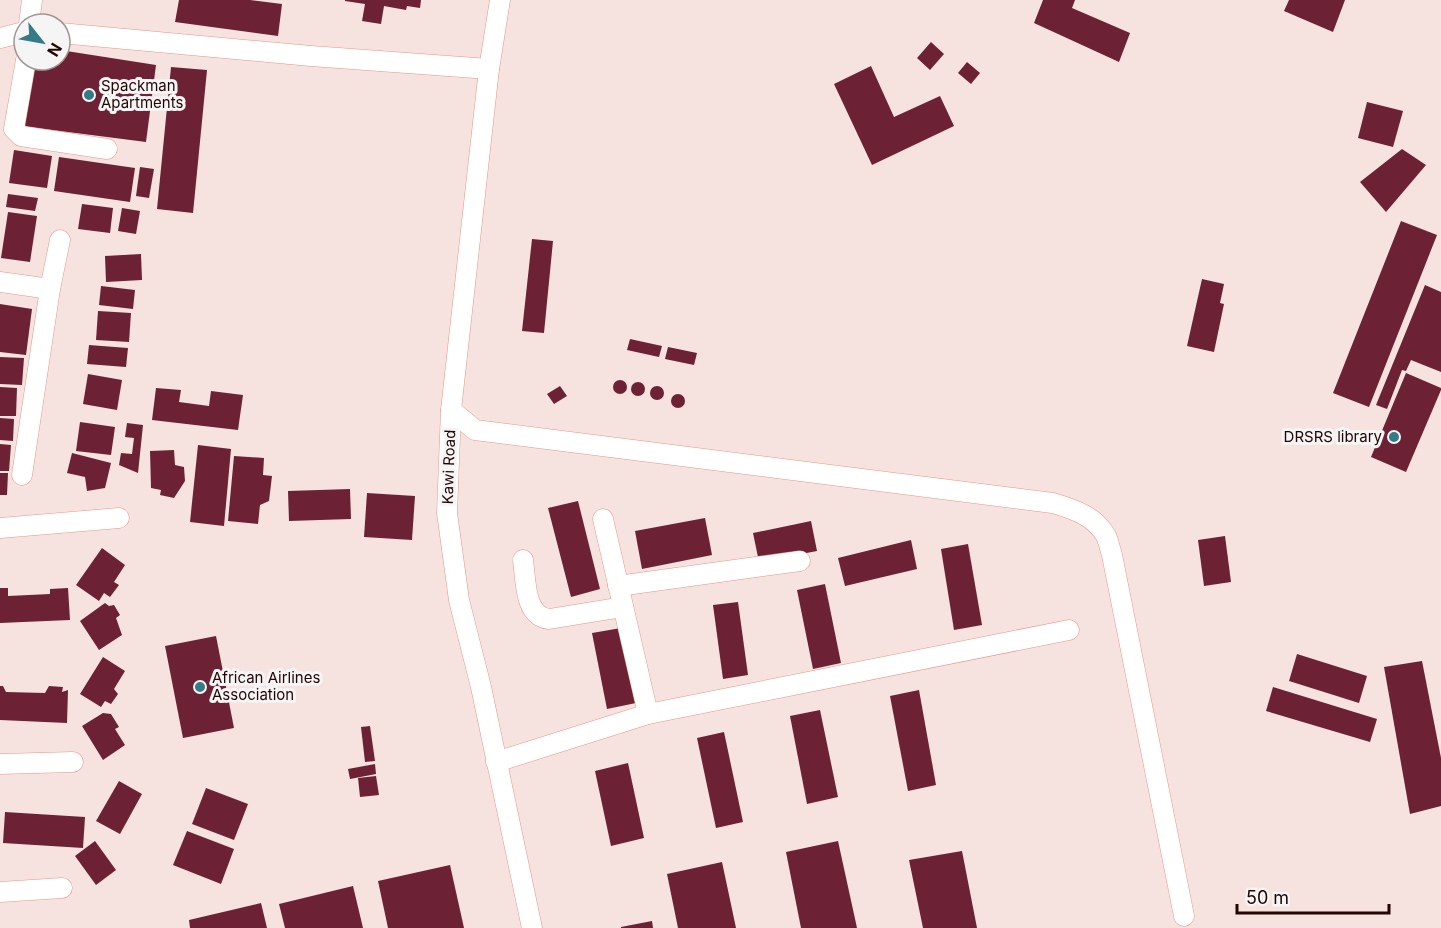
<svg xmlns="http://www.w3.org/2000/svg" width="1441" height="928" font-family="Inter,sans-serif">
	<style>
		.building { fill: #6d2134 }
		.lines { fill: none; stroke-linecap: round; stroke-linejoin: round }
		.street-casing { stroke: #eb9486; stroke-width: 21 }
		.street { stroke: #fff; stroke-width: 20 }
		.poi-dot { fill: #347b86; stroke: #f5f5f5; stroke-width: 2 }
		.labels { text-anchor: middle; stroke-width: 6; stroke-linejoin: round; paint-order: stroke }
		.poi-label { font-size: 15px; fill: #230503; stroke: #f5f5f5; text-anchor: start }
		.street-label { font-size: 15px; fill: #230503; stroke: #f5f5f5 }
	</style>
	<rect width="100%" height="100%" fill="#f6e3df"/>
	<g class="building">
		<path d="M179,0H250L282,4L278,36L175,22Z"/>
		<path d="M345,0H421L420,8L407,6L406,10L384,6L381,24L362,21L365,4L345,1Z"/>
		<path d="M1043,0H1075L1072,8L1130,33L1119,62L1034,23Z"/>
		<path d="M1289,0H1345L1333,32L1284,11Z"/>
		<path d="M931,42L944,54L930,70L917,58Z"/>
		<path d="M60,50L156,65L146,142L21,126L31,60H60Z"/>
		<path d="M967,62L980,73L971,84L958,73Z"/>
		<path d="M871,66L894,117L940,96L954,126L872,165L834,84Z"/>
		<path d="M171,67L207,70L193,213L157,209Z"/>
		<path d="M1367,102L1403,111L1393,147L1358,138Z"/>
		<path d="M1402,149L1426,165L1386,212L1360,182Z"/>
		<path d="M14,150L52,156L47,188L9,183Z"/>
		<path d="M59,157L135,168L130,202L54,191Z"/>
		<path d="M140,167L154,169L149,198L136,196Z"/>
		<path d="M8,194L38,198L35,211L6,207Z"/>
		<path d="M82,204L113,208L110,233L78,229Z"/>
		<path d="M122,208L140,211L136,234L118,231Z"/>
		<path d="M8,212L37,216L30,262L1,258Z"/>
		<path d="M1401,221L1437,235L1369,407L1333,393Z"/>
		<path d="M532,239L553,241L544,333L522,331Z"/>
		<path d="M141,254L142,280L106,282L105,256Z"/>
		<path d="M1202,279L1224,284L1220,303L1224,304L1214,352L1187,346Z"/>
		<path d="M1425,285L1441,292V372L1411,360L1406,371L1402,370L1387,409L1376,405Z"/>
		<path d="M101,286L135,290L133,309L99,305Z"/>
		<path d="M0,304L32,309L26,355L0,352Z"/>
		<path d="M98,311L131,313L129,342L96,340Z"/>
		<path d="M630,339L662,346L659,357L627,350Z"/>
		<path d="M89,345L128,348L126,367L87,364Z"/>
		<path d="M668,347L697,353L694,365L665,359Z"/>
		<path d="M0,357L24,358L22,385L0,384Z"/>
		<path d="M1406,373L1441,388V390L1406,472L1371,457Z"/>
		<path d="M88,374L122,380L117,410L83,404Z"/>
		<circle cx="620" cy="387" r="7"/>
		<circle cx="638" cy="389" r="7"/>
		<circle cx="657" cy="393" r="7"/>
		<path d="M560,386L567,396L554,404L547,394Z"/>
		<path d="M0,387L17,388L16,416H0Z"/>
		<path d="M156,388L181,390L179,402L209,406L211,391L243,395L238,430L152,420Z"/>
		<circle cx="678" cy="401" r="7"/>
		<path d="M0,418L14,419L13,441L0,440Z"/>
		<path d="M80,422L115,427L111,455L76,451Z"/>
		<path d="M127,423L143,425L138,473L119,465L121,453L132,454L134,438L125,437Z"/>
		<path d="M0,444L11,445L9,471H0Z"/>
		<path d="M198,445L231,449L224,526L190,522Z"/>
		<path d="M174,450L175,465L184,467L185,481L174,498L160,495L161,490L151,488L150,451Z"/>
		<path d="M72,453L111,463L105,488L87,491L85,477L67,473Z"/>
		<path d="M234,456L264,458L263,475L272,476L269,501L260,505L258,524L228,521Z"/>
		<path d="M0,473H8L7,495H0Z"/>
		<path d="M350,489L351,519L289,521L288,491Z"/>
		<path d="M367,493L415,496L412,540L364,537Z"/>
		<path d="M578,501L600,589L571,597L548,508Z"/>
		<path d="M705,518L712,555L642,569L635,531Z"/>
		<path d="M811,521L817,551L759,562L753,533Z"/>
		<path d="M1225,536L1231,582L1204,586L1198,540Z"/>
		<path d="M911,540L917,569L845,586L838,558Z"/>
		<path d="M968,544L982,625L954,630L941,549Z"/>
		<path d="M102,548L125,565L114,582L119,585L110,597L104,593L99,601L76,585Z"/>
		<path d="M825,584L841,663L813,669L797,590Z"/>
		<path d="M0,588H8V596L50,594V589L68,588L70,620L0,623Z"/>
		<path d="M738,602L748,675L723,679L713,605Z"/>
		<path d="M105,603L109,606L114,605L120,615L116,618L122,635L99,650L80,621Z"/>
		<path d="M621,628L636,703L607,709L592,633Z"/>
		<path d="M216,636L234,728L183,738L165,646Z"/>
		<path d="M1297,654L1367,676L1359,703L1289,681Z"/>
		<path d="M103,657L125,671L114,689L118,694L111,704L105,701L101,707L80,694Z"/>
		<path d="M1422,661L1441,758V806L1410,814L1384,667Z"/>
		<path d="M0,686H3L6,692L45,693L49,686L63,687L62,692L68,690L67,723L0,720Z"/>
		<path d="M1273,687L1377,719L1370,742L1266,711Z"/>
		<path d="M919,690L936,785L908,791L890,696Z"/>
		<path d="M820,710L838,797L807,804L790,716Z"/>
		<path d="M103,713L111,714L119,727L115,729L125,745L103,760L82,726Z"/>
		<path d="M370,726L375,761L365,762L361,727Z"/>
		<path d="M724,732L743,822L716,828L697,738Z"/>
		<path d="M628,763L644,838L611,846L595,771Z"/>
		<path d="M375,764L376,774L350,779L348,769Z"/>
		<path d="M376,776L379,795L360,797L358,778Z"/>
		<path d="M119,781L142,794L120,834L96,821Z"/>
		<path d="M206,788L248,804L234,840L192,824Z"/>
		<path d="M5,812L85,817L83,848L3,843Z"/>
		<path d="M187,831L234,849L221,884L173,865Z"/>
		<path d="M95,841L116,870L96,885L75,856Z"/>
		<path d="M838,841L857,928H801L786,852Z"/>
		<path d="M962,851L977,928H923L909,860Z"/>
		<path d="M722,862L736,928H678L667,874Z"/>
		<path d="M450,865L464,928H388L378,881Z"/>
		<path d="M353,886L363,928H285L279,904Z"/>
		<path d="M261,903L267,928H190L189,920Z"/>
		<path d="M652,921L653,928H621V927Z"/>
	</g>
	<g class="lines">
		<defs>
			<g id="street">
				<path d="M500,0L489,69L451,410L447,513L459,600L481,687L532,928"/>
				<path d="M29,24L32,0"/>
				<path d="M60,33L311,56L489,69"/>
				<path d="M0,38L24,32"/>
				<path d="M26,60L14,129L21,136L107,149"/>
				<path d="M0,282L50,289L60,240"/>
				<path d="M451,410L475,430L1053,503C1073,509 1095,516 1106,536C1109,542 1110,549 1112,555L1184,916"/>
				<path d="M22,475L50,289"/>
				<path d="M603,519L648,714"/>
				<path d="M0,528L119,518"/>
				<path d="M523,560C526,580 524,616 549,619L623,607"/>
				<path d="M618,586L800,561"/>
				<path d="M496,762L648,714L1069,630"/>
				<path d="M0,764L73,762"/>
				<path d="M0,892L62,888"/>
			</g>
		</defs>
		<use href="#street" class="street-casing"/>
		<use href="#street" class="street"/>
	</g>
	<g class="poi-dot">
		<circle cx="89" cy="95" r="6"/>
		<circle cx="1394" cy="437" r="6"/>
		<circle cx="200" cy="687" r="6"/>
	</g>
	<g class="labels">
		<g class="poi-label">
			<text x="101" y="91">Spackman<tspan x="101" dy="17">Apartments</tspan></text>
			<text x="1382" y="442" text-anchor="end">DRSRS library</text>
			<text x="212" y="683">African Airlines<tspan x="212" dy="17">Association</tspan></text>
		</g>
		<g class="street-label">
			<text transform="translate(449 467) rotate(-88)" y="5">Kawi Road</text>
		</g>
	</g>
	<g transform="translate(42 42) rotate(121)"><circle r="28" fill="#f5f5f5" stroke="#a19594" stroke-width="1.5"/>
	<path d="M0-4.5L10 22L0 15L-10 22Z" fill="#347b86"/>
	<text y="-9" font-size="16" font-weight="bold" text-anchor="middle" fill="#230503">N</text>
	</g>
	<path d="M1237 904v9h152v-9" fill="none" stroke="#230503" stroke-width="3"/>
	<text x="1246" y="904" font-size="18" fill="#230503" stroke="#f5f5f5" stroke-width="4.5" paint-order="stroke">50 m</text>
</svg>
